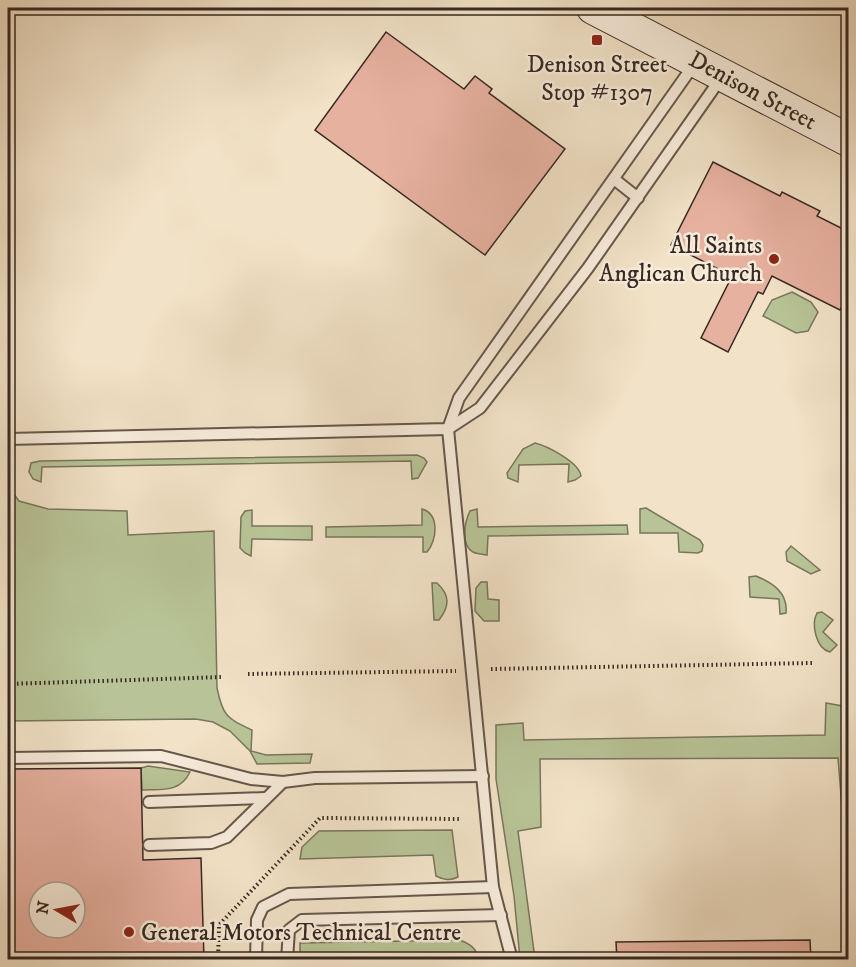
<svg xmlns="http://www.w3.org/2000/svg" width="856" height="967" font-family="'IM FELL DW Pica',serif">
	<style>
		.green { fill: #b8c497; stroke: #78765d; stroke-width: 1.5 }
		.building { fill: #e7b1a0; stroke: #372923; stroke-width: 1.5; fill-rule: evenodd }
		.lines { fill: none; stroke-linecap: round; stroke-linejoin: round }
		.service-casing { stroke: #66574c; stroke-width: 14 }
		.secondary-casing { stroke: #372923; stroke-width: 34 }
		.path { stroke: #372923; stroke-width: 4; stroke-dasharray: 1.5 3; stroke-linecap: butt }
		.service { stroke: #f7ecdb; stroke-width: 10 }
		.secondary { stroke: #f7ecdb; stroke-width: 32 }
		.poi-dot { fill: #8f2418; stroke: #f7ecdb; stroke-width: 2 }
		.labels { text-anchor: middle; stroke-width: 5; stroke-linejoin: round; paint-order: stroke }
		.poi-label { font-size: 24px; fill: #372923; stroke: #f7ecdb }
		.street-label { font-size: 24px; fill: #372923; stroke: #f7ecdb }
	</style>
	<rect width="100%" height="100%" fill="#f2e2c7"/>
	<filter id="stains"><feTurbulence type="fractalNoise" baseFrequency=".00333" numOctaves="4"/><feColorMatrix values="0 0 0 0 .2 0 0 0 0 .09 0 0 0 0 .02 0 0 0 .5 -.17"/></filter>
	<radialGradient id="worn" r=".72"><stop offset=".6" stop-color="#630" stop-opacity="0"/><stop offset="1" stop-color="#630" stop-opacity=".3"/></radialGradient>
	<g class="green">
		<path d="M792,292L811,302L818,312L808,331L796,333L763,316L772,300Z"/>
		<path d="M535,443C547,446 579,462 581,476L575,480L568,482L569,464L519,465L518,482L508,478L507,473L523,449Z"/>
		<path d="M417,455L424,458L427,462L418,478L412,479L411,461L42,467L41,482L33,479L29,472L31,463L40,461Z"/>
		<path d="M8,486L19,501L48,509L127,511L128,535L214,531L217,688C223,717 227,718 252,730L251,751L266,755L312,754L310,763L257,764L250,751L230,731L213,722L196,719L8,721Z"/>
		<path d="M646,508L700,540L703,545L702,551L698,553L679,552L678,533H640V509Z"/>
		<path d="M422,509C440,514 437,541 427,552H423V537H326V527L422,525Z"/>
		<path d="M477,509L478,527L627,525L628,534L488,536L487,555C483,554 477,554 473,552C460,545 465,521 470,511Z"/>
		<path d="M252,510V526H312V540L252,539L251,556L245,553L240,548L241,517L245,511Z"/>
		<path d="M791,546L820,570L811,574L787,561L786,552Z"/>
		<path d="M756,576C773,583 788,593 786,613L780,614L779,599L750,597L749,577Z"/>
		<path d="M481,582H487L488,599L499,600V621H484L475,611L476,588Z"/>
		<path d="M432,583H437C450,595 450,606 439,620H434Z"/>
		<path d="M822,612L833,620L823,632L837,645L830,652C816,649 811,624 817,613Z"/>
		<path d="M826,703L848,707V819L843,820L838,758L540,759L541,827L518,831L535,959H520L514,896L496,779V725L523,723L524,740L825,735Z"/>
		<path d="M148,766L190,772C180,793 162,789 142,790L141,768Z"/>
		<path d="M452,830L458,877C450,881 444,880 436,876L433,855L300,859L302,847L319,831Z"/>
		<path d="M460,940C470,944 476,948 479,959H300V943Z"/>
	</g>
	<g class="building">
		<path d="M386,32L464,89L475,76L492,89L489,93L565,149L485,255L315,130Z"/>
		<path d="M713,162L780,196L782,192L820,211L817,216L849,232V294L840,310L772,276L763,294L758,292L728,352L701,338L732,276L671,245Z"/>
		<path d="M141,768L143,860L201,858L204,960H8V769ZM39,892H75V928H39Z"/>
		<path d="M810,940L811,960H617L616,942Z"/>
	</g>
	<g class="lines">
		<defs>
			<g id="service">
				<path d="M614,179L638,198"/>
				<path d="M8,439L448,429L480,408L588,268L721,78"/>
				<path d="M8,758L161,756L251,779L283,782"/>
				<path d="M149,802L265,798"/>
				<path d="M149,845L211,843L227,837L283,782L315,778L483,776"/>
				<path d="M256,960L257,920L263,907L289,894L493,887"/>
				<path d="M287,960L289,930L302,920L501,915"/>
				<path d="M512,960L493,887L448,429L459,398L695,63"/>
			</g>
			<path id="secondary" d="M593,8L848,140"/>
		</defs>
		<use href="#service" class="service-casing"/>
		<use href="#secondary" class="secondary-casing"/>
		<g class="path">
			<path d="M491,669L812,663"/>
			<path d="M248,674L456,671"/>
			<path d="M8,684L223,677"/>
			<path d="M218,960L219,925L320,818L459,819"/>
		</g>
		<use href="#service" class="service"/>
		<use href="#secondary" class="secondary"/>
	</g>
	<g class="poi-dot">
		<rect x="591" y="34" width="12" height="12" rx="3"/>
		<circle cx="774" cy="259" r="6"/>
		<circle cx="129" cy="932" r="6"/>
	</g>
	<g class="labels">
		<g class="poi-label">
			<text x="597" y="72">Denison Street<tspan x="597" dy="28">Stop #1307</tspan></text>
			<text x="762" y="253" text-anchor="end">All Saints<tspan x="762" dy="28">Anglican Church</tspan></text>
			<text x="141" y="940" text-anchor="start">General Motors Technical Centre</text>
		</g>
		<g class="street-label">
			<text transform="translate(753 90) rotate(28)" y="8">Denison Street</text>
		</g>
	</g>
	<rect width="856" height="967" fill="none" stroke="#f2e2c7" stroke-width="30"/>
	<rect x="9" y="9" width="838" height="949" fill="none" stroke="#372923" stroke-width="3"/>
	<rect x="15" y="15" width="826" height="937" fill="none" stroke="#372923" stroke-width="1.5"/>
	<g transform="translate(57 910) rotate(280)"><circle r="28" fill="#f7ecdb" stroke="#aa9e91" stroke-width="1.5"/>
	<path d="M0-4.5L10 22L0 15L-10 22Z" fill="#8f2418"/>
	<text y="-9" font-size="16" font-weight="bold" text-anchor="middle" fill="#372923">N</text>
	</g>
	<rect width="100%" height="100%" filter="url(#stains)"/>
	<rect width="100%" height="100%" fill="url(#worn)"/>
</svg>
